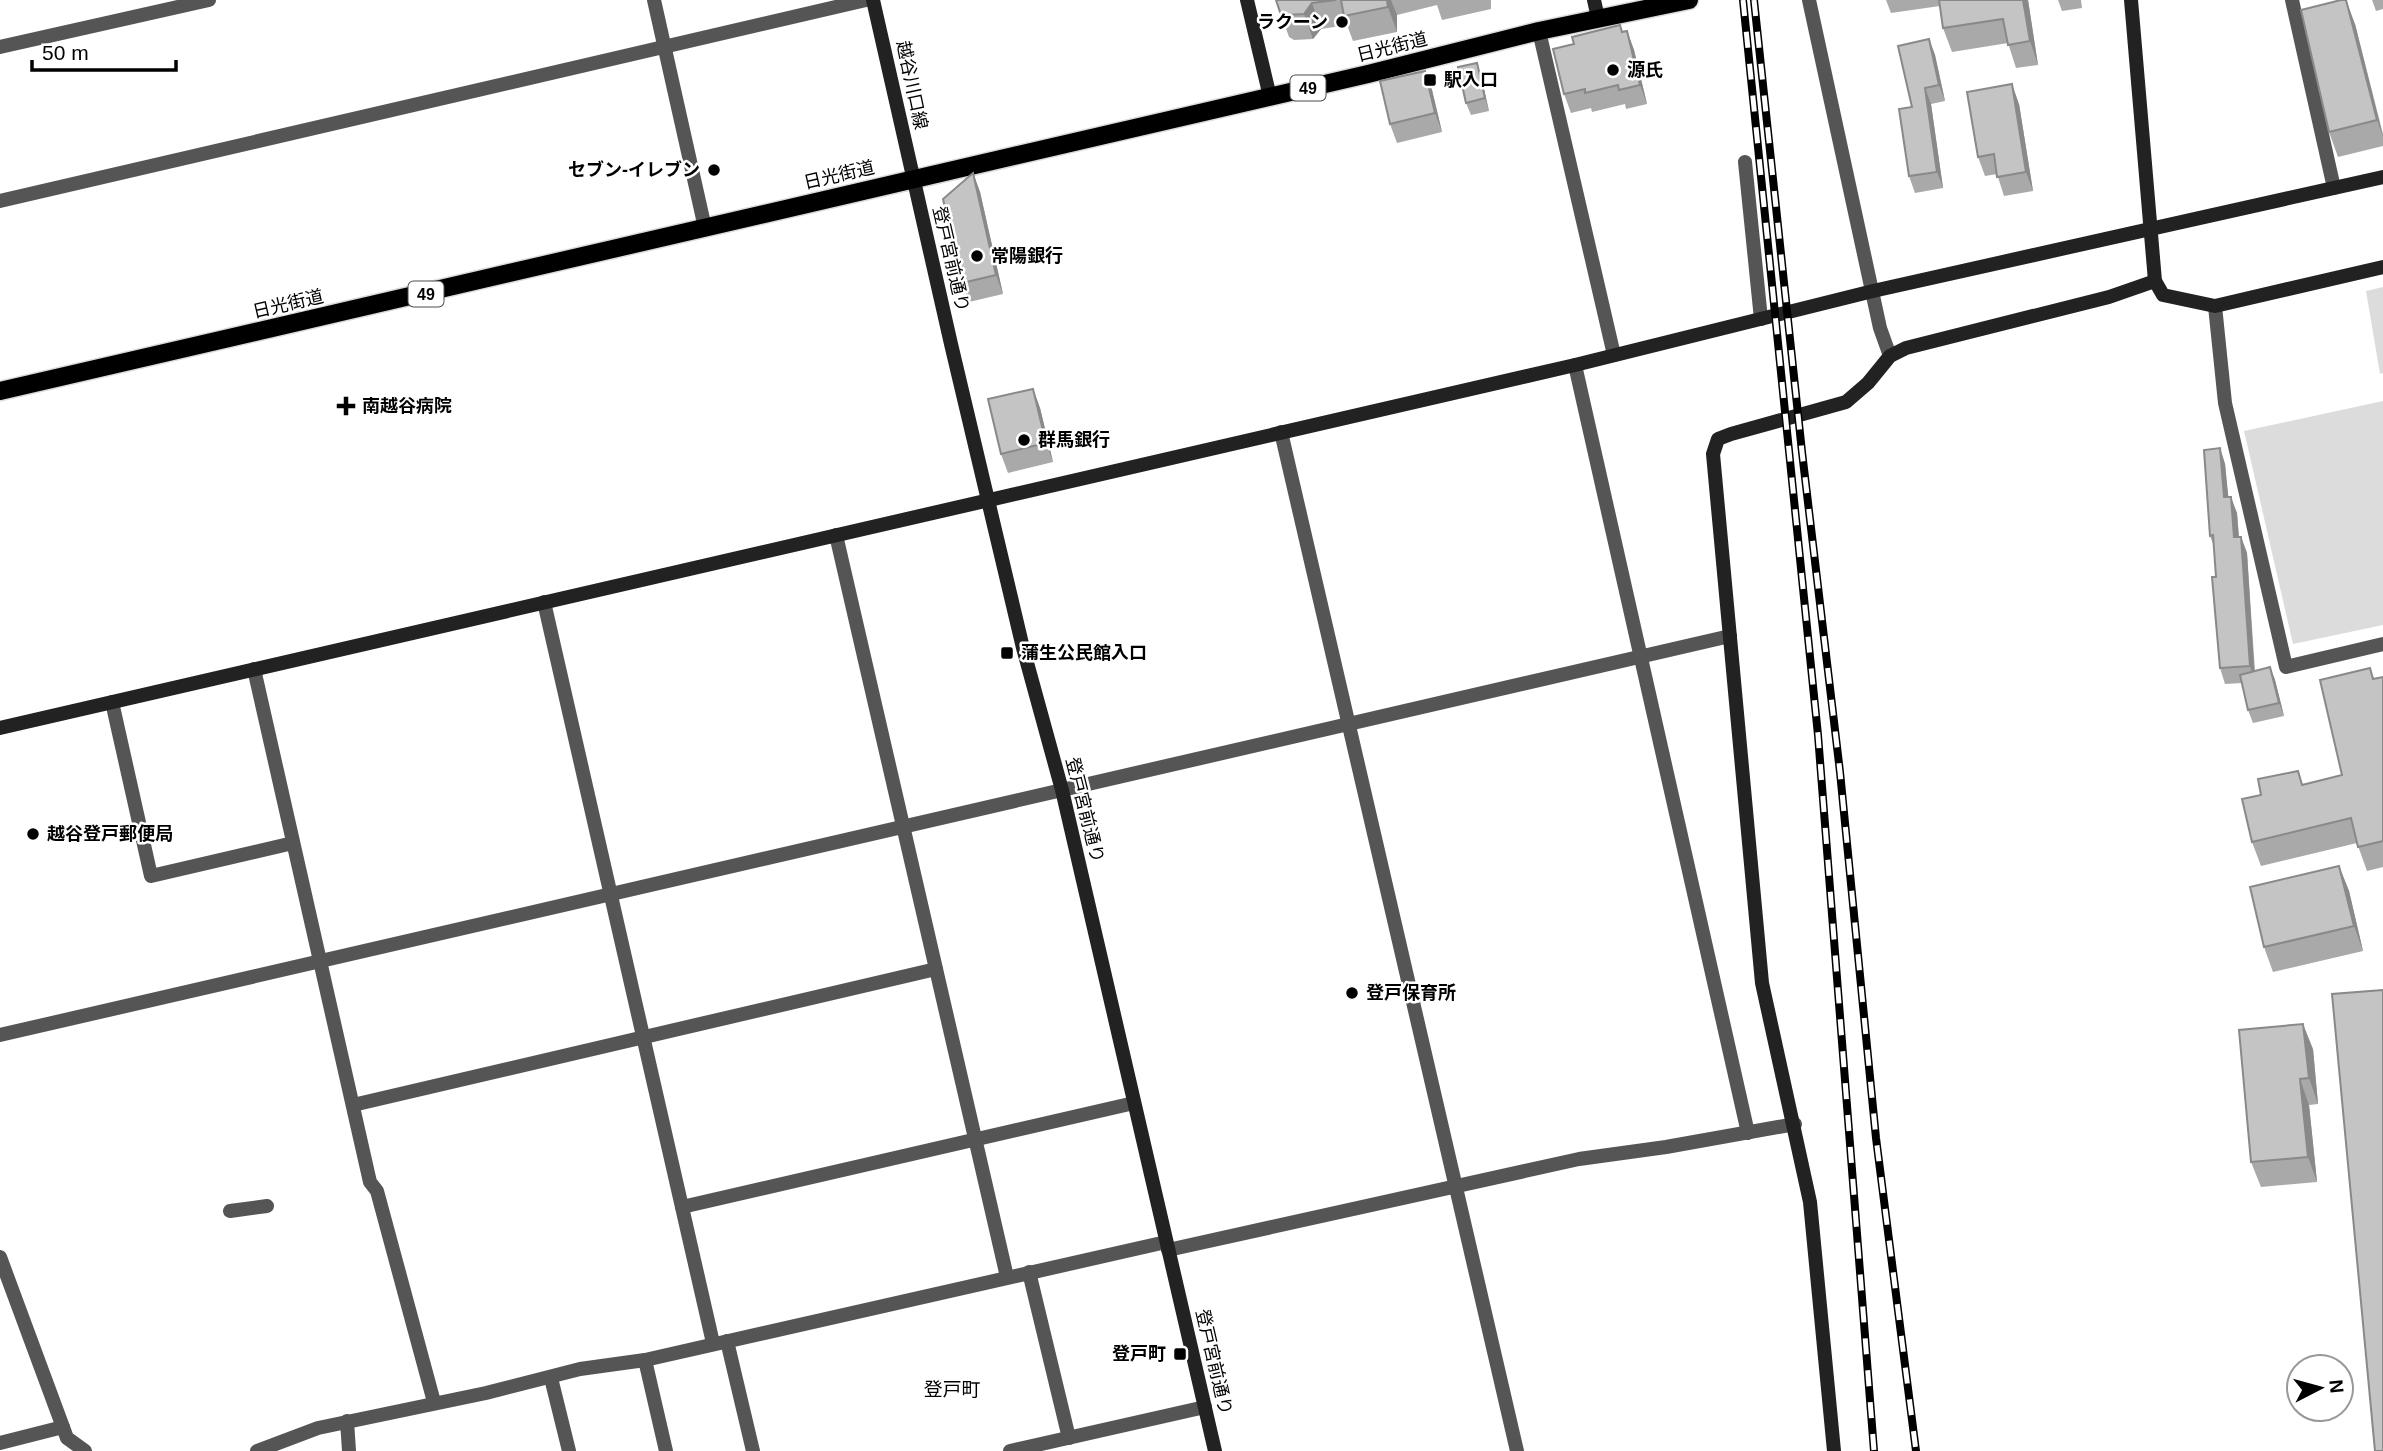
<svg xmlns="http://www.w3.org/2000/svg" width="2383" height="1451" font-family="Helvetica,'Noto Sans JP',sans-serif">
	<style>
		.green { fill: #dcdcdc }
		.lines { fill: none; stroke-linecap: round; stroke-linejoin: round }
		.primary-casing { stroke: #dbdbdb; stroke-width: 21 }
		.street { stroke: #555; stroke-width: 14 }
		.secondary { stroke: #222; stroke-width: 14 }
		.primary { stroke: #000; stroke-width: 18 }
		.rail-casing { stroke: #000; stroke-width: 8 }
		.rail { stroke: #fff; stroke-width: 5; stroke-dasharray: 16; stroke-linecap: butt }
		.wall { fill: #a9a9a9 }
		.shaded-wall { fill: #898989 }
		.building { fill: #c4c4c4; stroke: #898989; stroke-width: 2 }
		.poi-dot { fill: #000; stroke: #fff; stroke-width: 2.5 }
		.labels { text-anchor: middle; stroke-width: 5; stroke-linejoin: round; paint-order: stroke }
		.shield { fill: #fff; stroke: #4c4c4c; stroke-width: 2 }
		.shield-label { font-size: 16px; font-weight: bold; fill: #000 }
		.poi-label { font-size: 18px; font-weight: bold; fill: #000; stroke: #fff; text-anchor: start }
		.street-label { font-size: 18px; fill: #000; stroke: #fff }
		.neighbourhood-label { font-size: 19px; fill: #000; stroke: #fff }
	</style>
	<rect width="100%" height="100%" fill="#fff"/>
	<g class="green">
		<path d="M2383,287V373L2380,374L2366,291Z"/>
		<path d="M2383,401V625L2293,644L2244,431Z"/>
	</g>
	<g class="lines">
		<defs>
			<path id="primary" d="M0,391L1368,74L1539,31L1689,0"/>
		</defs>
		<use href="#primary" class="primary-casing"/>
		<g class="street">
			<path d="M654,0L705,228"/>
			<path d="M1809,0L1880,328L1890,356"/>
			<path d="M2292,0L2334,188"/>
			<path d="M1539,31L1614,355"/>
			<path d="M0,47L209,0"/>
			<path d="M1745,162L1761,319"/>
			<path d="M0,201L866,0"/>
			<path d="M2215,306L2225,403L2286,667L2383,644"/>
			<path d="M1575,365L1748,1133"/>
			<path d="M1281,432L1517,1451"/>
			<path d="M836,535L1007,1277"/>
			<path d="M544,602L713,1343"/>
			<path d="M254,669L370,1182L377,1191L434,1402"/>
			<path d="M112,702L151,876L293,843"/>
			<path d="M0,1035L1730,636"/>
			<path d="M353,1105L936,969"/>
			<path d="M682,1207L1134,1103"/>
			<path d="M230,1211L267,1206"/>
			<path d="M1168,1250L1579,1159L1666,1147L1795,1124"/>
			<path d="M0,1257L67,1438L85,1451"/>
			<path d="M1029,1272L1069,1438"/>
			<path d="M727,1341L753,1451"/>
			<path d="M645,1360L666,1451"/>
			<path d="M551,1378L569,1451"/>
			<path d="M347,1421L349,1451"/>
			<path d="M0,1443L63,1427"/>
			<path d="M257,1451L318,1428L486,1393L580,1369L645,1360L1166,1242"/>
			<path d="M1010,1451L1205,1407"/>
		</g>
		<g class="secondary">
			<path d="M873,0L951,344L1023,648L1062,790L1215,1451"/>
			<path d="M1247,0L1270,97"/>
			<path d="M1594,0L1598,18"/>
			<path d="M2131,0L2155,281L2163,295L2215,306L2383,267"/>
			<path d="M0,728L1575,365L1873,291L2383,177"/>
			<path d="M1834,1451L1810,1202L1762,983L1713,454L1718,439L1731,434L1846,402L1868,383L1890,356L1906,348L2109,297L2155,281"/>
		</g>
		<use href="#primary" class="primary"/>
		<defs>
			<g id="rail">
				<path d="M1743,0L1818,735L1874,1451"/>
				<path d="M1754,0L1802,452L1840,772L1876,1138L1916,1451"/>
			</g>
		</defs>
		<use href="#rail" class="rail-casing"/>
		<use href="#rail" class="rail"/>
	</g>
	<g class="wall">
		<path d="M1276,0H1491V9L1442,20L1437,5L1397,15V32L1353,41L1347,25L1321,29L1313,39L1294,40L1289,37Z"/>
		<path d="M1886,0H2028L2038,65L2016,68L2008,43L1952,52L1943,28L1940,6L1891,13Z"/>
		<path d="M2058,0H2081L2082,8L2062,11Z"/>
		<path d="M2372,0H2383V9L2376,11Z"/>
		<path d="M2355,24L2383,134V146L2338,157L2329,132Z"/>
		<path d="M1620,25L1623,32L1627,31L1634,50L1647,104L1626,109L1625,104L1592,112L1591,108L1571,113L1564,94L1574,44Z"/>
		<path d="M1929,39L1935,55L1945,101L1931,104L1943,188L1915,193L1909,176L1912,107Z"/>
		<path d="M1477,63L1481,76L1489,111L1471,115L1466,103Z"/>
		<path d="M1425,71L1432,90L1442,132L1397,143L1390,124Z"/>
		<path d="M2019,104L2033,191L2004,196L1997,174L1985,176L1978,157Z"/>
		<path d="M973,173L980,192L1003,294L969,302L962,283Z"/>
		<path d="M1033,389L1040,408L1053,462L1008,473L1001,454Z"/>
		<path d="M2220,448L2225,464L2228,497L2237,513L2239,537H2241L2247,553L2255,671L2270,667L2275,680L2284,716L2253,723L2248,710L2242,683L2225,684L2220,668L2216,577L2214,546L2210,536Z"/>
		<path d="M2370,668L2374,679L2383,677V867L2367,871L2357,843L2261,866L2252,842L2261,795L2298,771L2303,785L2342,775Z"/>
		<path d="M2339,866L2349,891L2363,951L2273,972L2264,947Z"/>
		<path d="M2313,1049L2318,1104L2309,1105L2317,1182L2261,1187L2251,1162Z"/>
	</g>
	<g class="shaded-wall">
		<path d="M1387,0H1391L1397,15V32L1388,7Z"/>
		<path d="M2023,0H2028L2038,65L2030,41Z"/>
		<path d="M2346,0L2355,24L2383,137L2377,120Z"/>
		<path d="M1312,3L1321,29L1313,39L1304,14Z"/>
		<path d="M1627,31L1634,50L1647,104L1640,85Z"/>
		<path d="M1929,39L1935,55L1945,101L1939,85Z"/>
		<path d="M1477,63L1481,76L1489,111L1485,98Z"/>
		<path d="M1425,71L1432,90L1442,132L1435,113Z"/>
		<path d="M2012,84L2019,104L2033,191L2026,172Z"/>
		<path d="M1925,88L1931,104L1943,188L1937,172Z"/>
		<path d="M973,173L980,192L1003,294L996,275Z"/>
		<path d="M1033,389L1040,408L1053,462L1046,443Z"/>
		<path d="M2220,448L2225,464L2230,513L2224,497Z"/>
		<path d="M2231,497L2237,513L2240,553L2234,537Z"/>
		<path d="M2241,537L2247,553L2255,682L2250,666Z"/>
		<path d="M2270,667L2275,680L2284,716L2279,703Z"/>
		<path d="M2339,866L2349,891L2363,951L2354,926Z"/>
		<path d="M2303,1024L2313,1049L2318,1104L2309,1078Z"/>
		<path d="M2300,1079L2309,1105L2317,1182L2308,1157Z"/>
	</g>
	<g class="building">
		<path d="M1276,0H1336L1312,3L1304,14L1285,15L1280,12Z"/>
		<path d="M1341,0H1387L1388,7L1344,16Z"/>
		<path d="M1939,0H2023L2030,41L2008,45L2003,19L1943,28Z"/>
		<path d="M2341,0H2346L2377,120L2329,132L2301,10Z"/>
		<path d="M1620,25L1622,32L1627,31L1640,85L1619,90L1618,85L1585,93V89L1564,94L1553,49L1574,44L1572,37Z"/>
		<path d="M1929,39L1939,85L1925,88L1937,172L1909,176L1899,109L1912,107L1898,46Z"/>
		<path d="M1477,63L1485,98L1466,103L1458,67Z"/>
		<path d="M1425,71L1435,113L1390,124L1380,81Z"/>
		<path d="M2012,84L2026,172L1997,177L1994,154L1978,157L1967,92Z"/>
		<path d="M973,173L996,275L962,283L943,199Z"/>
		<path d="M1033,389L1046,443L1001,454L988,399Z"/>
		<path d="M2220,448L2224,497H2231L2234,537H2241L2250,666L2220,668L2212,577H2216L2213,535L2210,536L2204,450Z"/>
		<path d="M2270,667L2279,703L2248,710L2240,675Z"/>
		<path d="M2370,668L2373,679L2383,677V841L2358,847L2351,818L2252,842L2242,799L2261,795L2258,779L2298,771L2302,785L2342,775L2320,680Z"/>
		<path d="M2339,866L2354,926L2264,947L2250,887Z"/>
		<path d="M2383,990V1451H2375L2332,994Z"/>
		<path d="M2303,1024L2309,1078L2300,1079L2308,1157L2251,1162L2239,1030Z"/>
	</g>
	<g class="poi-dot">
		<circle cx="1342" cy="22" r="7"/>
		<circle cx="1613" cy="70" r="7"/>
		<rect x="1423" y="73" width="14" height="14" rx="3.5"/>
		<circle cx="714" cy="170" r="7"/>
		<circle cx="977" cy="256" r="7"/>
		<path d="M342.5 395.5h7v7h7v7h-7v7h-7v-7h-7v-7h7z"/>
		<circle cx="1024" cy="440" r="7"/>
		<rect x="1000" y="646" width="14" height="14" rx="3.5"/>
		<circle cx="33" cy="834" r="7"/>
		<circle cx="1352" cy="993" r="7"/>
		<rect x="1173" y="1347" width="14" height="14" rx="3.5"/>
	</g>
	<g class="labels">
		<g class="shield">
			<rect x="1290.5" y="75.5" width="35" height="25" rx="5"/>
			<rect x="408.5" y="281.5" width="35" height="25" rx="5"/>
		</g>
		<g class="shield-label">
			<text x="1308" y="94">49</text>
			<text x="426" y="300">49</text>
		</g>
		<g class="poi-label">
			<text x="1328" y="28" text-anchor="end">ラクーン</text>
			<text x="1627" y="76">源氏</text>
			<text x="1444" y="86">駅入口</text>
			<text x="700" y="176" text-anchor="end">セブン-イレブン</text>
			<text x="991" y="262">常陽銀行</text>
			<text x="362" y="412">南越谷病院</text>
			<text x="1038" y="446">群馬銀行</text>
			<text x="1021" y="659">蒲生公民館入口</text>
			<text x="47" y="840">越谷登戸郵便局</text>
			<text x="1366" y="999">登戸保育所</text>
			<text x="1166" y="1360" text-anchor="end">登戸町</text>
		</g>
		<g class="street-label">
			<text transform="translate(1392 47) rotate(-14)" y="6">日光街道</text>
			<text transform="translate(912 85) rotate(78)" y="6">越谷川口線</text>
			<text transform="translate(839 175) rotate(-13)" y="6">日光街道</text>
			<text transform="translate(951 259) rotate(77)" y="6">登戸宮前通り</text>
			<text transform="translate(288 304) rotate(-13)" y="6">日光街道</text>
			<text transform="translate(1085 810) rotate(76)" y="6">登戸宮前通り</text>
			<text transform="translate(1214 1362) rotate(77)" y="6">登戸宮前通り</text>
		</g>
		<g class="neighbourhood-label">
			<text x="952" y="1396">登戸町</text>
		</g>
	</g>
	<g transform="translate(2320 1388) rotate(84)"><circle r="33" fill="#ffffff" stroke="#999999" stroke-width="2"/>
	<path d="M0-5L12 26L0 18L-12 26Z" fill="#000000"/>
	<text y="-10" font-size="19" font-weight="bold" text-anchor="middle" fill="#000000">N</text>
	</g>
	<path d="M32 60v10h144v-10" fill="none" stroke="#000000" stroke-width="3.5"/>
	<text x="42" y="60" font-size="21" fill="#000000" stroke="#ffffff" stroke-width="5" paint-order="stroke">50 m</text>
</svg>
